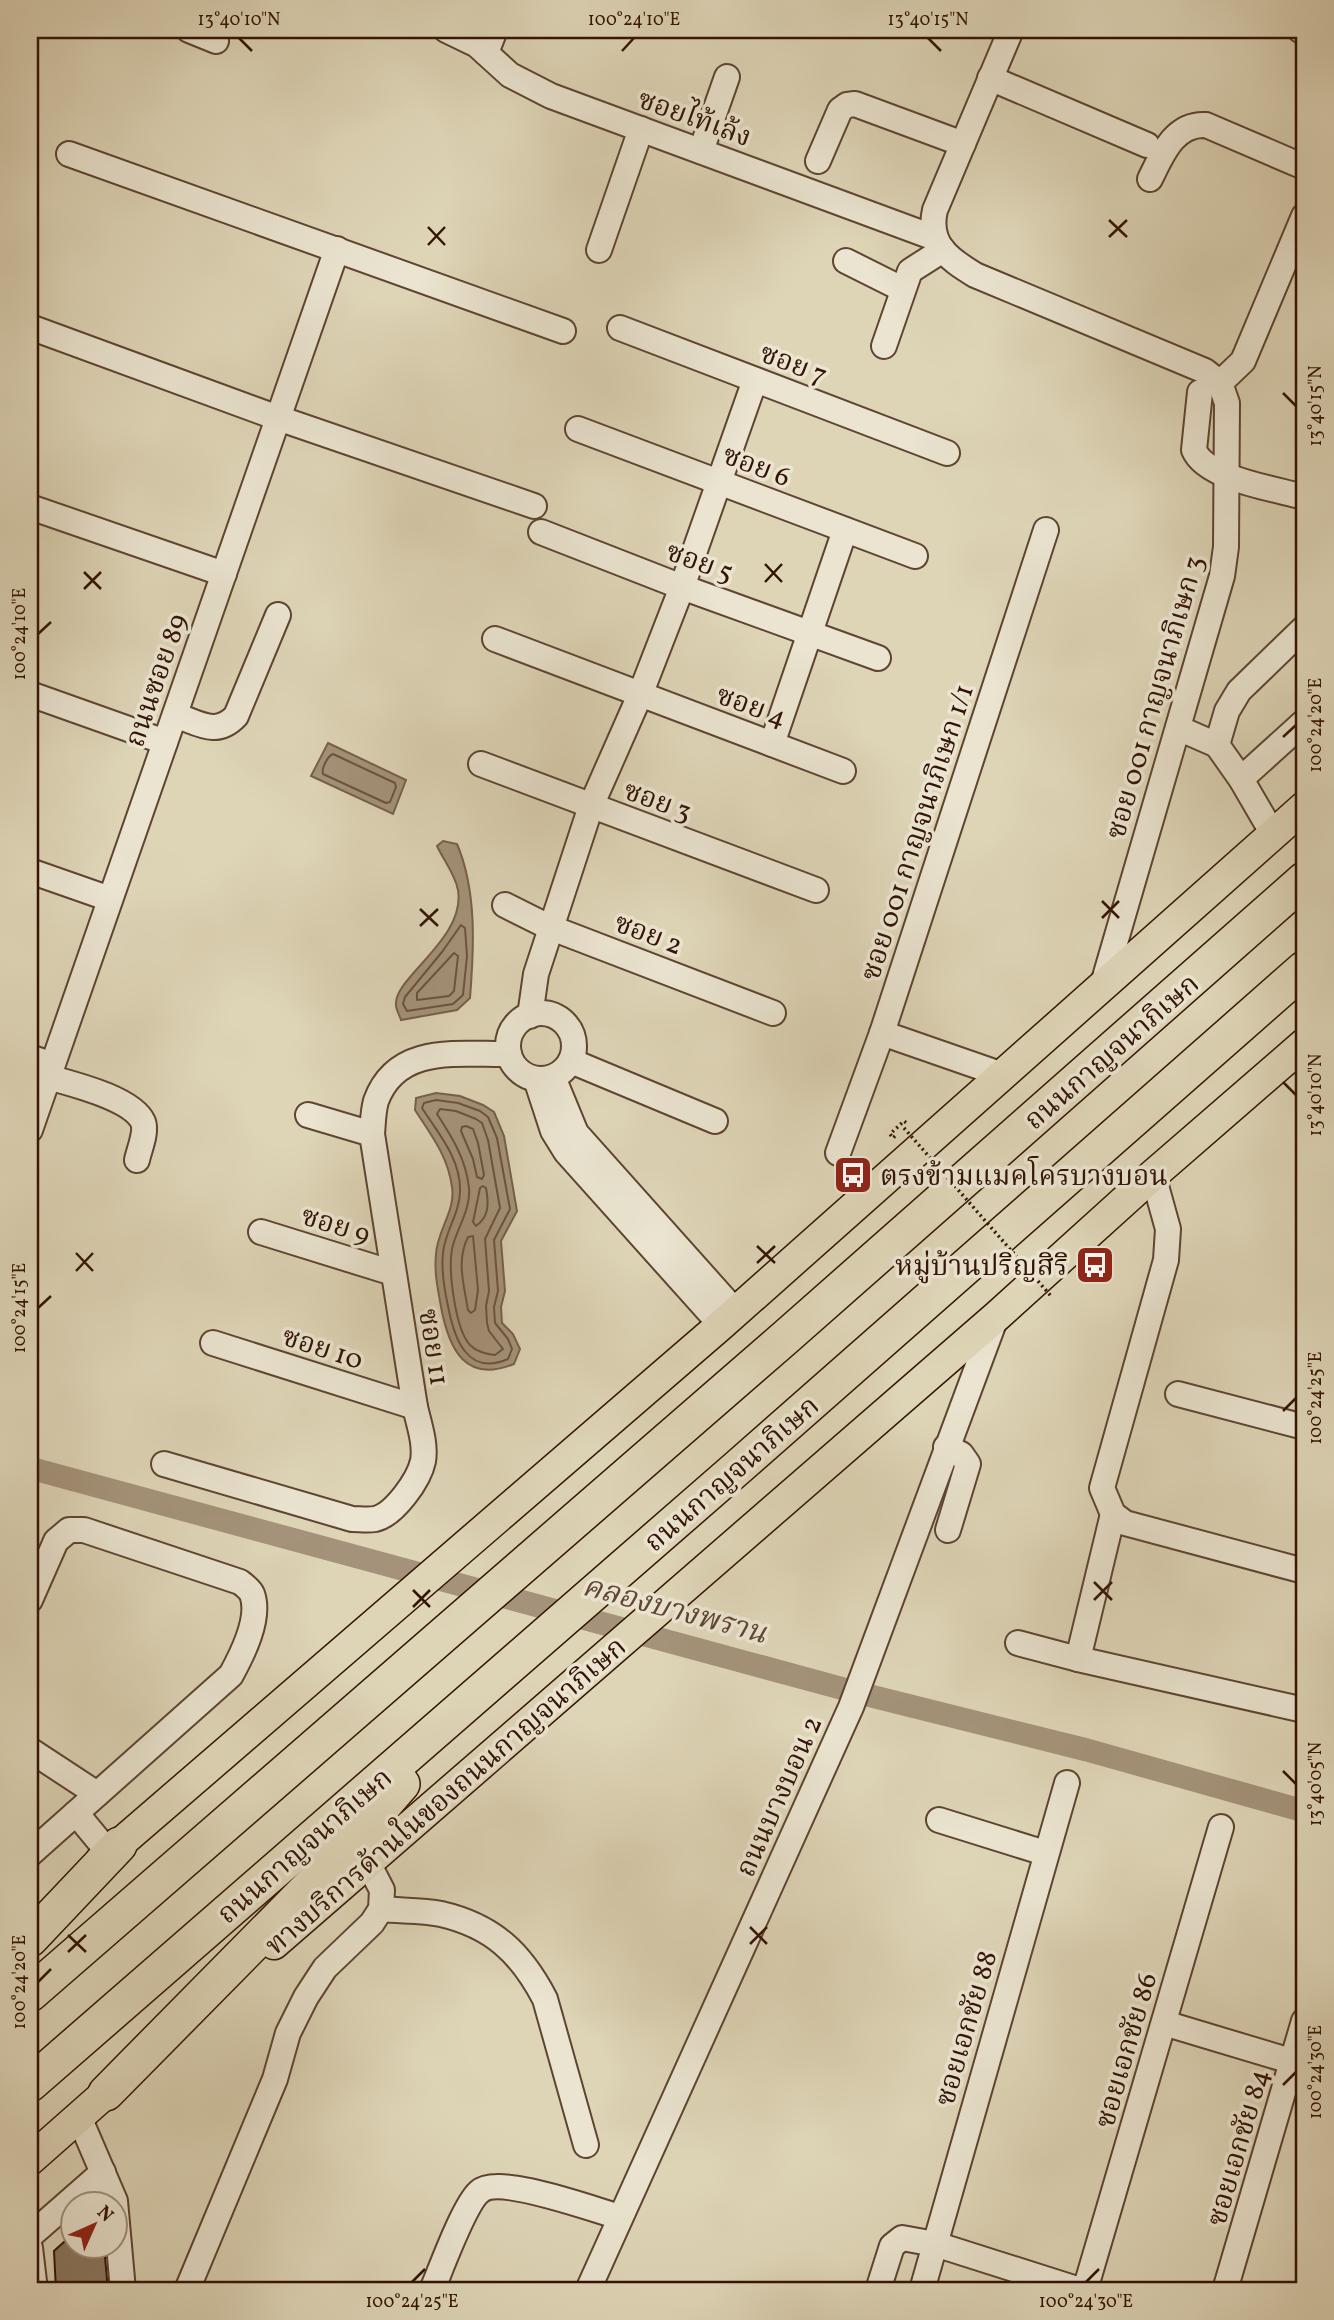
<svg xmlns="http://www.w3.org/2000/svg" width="1334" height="2320" font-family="Vollkorn,'Noto Serif Thai',serif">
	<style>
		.water { fill: #a4937a; stroke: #77604b; stroke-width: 2 }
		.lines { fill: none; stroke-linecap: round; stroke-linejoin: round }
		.shore { stroke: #6c533f; stroke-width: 2 }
		.canal { stroke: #a4937a; stroke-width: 23 }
		.building { fill: #8c7861; stroke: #331304; stroke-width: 2 }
		.minor-casing { stroke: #5e4431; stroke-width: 28 }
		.major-casing { stroke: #331304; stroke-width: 33 }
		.highway-casing { stroke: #331304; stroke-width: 38 }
		.path { stroke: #331304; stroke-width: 3.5; stroke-dasharray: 2 3.5; stroke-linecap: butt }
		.minor { stroke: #eae4d0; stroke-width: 24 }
		.major { stroke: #ded5b7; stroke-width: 30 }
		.highway { stroke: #ded5b7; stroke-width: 35 }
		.path-bridge { stroke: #331304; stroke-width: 3.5; stroke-dasharray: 2 3.5; stroke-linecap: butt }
		.ticks { fill: none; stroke: #331304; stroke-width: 2.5 }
		.labels { text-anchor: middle; stroke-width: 7; stroke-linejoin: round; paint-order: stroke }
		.street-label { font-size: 28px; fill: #331304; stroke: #eae4d0 }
		.poi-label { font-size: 28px; fill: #331304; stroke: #eae4d0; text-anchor: start }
		.water-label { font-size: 30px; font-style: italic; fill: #604633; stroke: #eae4d0 }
		.neatline { fill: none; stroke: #331304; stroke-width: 2.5 }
		.ticks-label { font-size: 18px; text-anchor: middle; fill: #331304 }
	</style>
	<rect width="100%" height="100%" fill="#ded5b7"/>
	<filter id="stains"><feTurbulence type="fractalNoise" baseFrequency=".00286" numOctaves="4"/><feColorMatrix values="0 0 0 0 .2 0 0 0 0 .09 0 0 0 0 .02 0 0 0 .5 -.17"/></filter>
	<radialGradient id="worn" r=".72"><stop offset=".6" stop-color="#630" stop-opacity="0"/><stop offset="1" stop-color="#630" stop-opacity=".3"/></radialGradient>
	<g class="water">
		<path d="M328,743L406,780L393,814L311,776Z"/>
		<path d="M443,841L457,844C477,891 474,948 470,998L457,1010L401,1020C400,1016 396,1010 396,1005C393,978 466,939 458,890C455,874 444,861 437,846Z"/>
		<path d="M436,1093L460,1096L483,1105L494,1112L504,1136L517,1211L501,1241L505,1291L501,1307L502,1323L513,1334L520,1349L514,1364C465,1384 449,1349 441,1307C438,1289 434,1273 436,1254C437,1231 456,1210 452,1187C448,1156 431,1135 415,1110L416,1098Z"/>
	</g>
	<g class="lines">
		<g class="shore">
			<path d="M333,754L395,783L396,787L390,802L386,803L323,774C321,768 328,756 333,754Z"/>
			<path d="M461,925L465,928L467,956L463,995L453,1004L407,1011L403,1004L405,997L442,952Z"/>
			<path d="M454,953L458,956L454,991L449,996L417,1000V993Z"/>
			<path d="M436,1100L458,1103L480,1111L488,1117L497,1138L510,1209L494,1240L498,1291L494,1307L495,1323L508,1339L512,1349L508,1359C467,1377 454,1338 448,1306C444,1288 441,1271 443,1253C445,1231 460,1213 460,1191C461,1159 438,1133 422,1108L424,1103Z"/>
			<path d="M440,1109L456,1111L476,1119L482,1123L488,1140L500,1208L485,1239L489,1291L486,1306L487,1323L489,1331L503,1349L495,1355C486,1354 477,1352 470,1345C455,1329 447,1266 453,1245C458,1227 471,1208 469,1188C466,1159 452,1137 437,1114Z"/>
			<path d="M466,1126L473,1129L478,1143L484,1175L482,1179L477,1177L473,1159L461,1131L462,1127Z"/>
			<path d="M483,1186L486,1188C489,1204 489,1217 476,1226L473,1222L480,1188Z"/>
			<path d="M473,1236L478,1290L475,1310L471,1313L468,1310C464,1285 456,1261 468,1237Z"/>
		</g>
		<path class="canal" d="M30,1468L855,1692L1087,1750L1304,1811"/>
	</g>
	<path class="building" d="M74,2233V2246H104L108,2290H56L54,2251Z"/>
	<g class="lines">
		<defs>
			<g id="minor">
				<path d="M189,30L216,41"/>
				<path d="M446,30L477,45L510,75L551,96L935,238"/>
				<path d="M1011,30L935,210C927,244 949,259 975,275L1205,371L1220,383L1227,403L1226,547L1222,576L1103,984"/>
				<path d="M1300,30L1304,32"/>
				<path d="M486,53L495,30"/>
				<path d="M990,78L1147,145"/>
				<path d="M701,151L727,77"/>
				<path d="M69,154L563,331"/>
				<path d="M818,161L840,110L847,105L855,104L963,144"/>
				<path d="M1150,179C1162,155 1174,123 1206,125L1304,167"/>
				<path d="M599,250L641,129"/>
				<path d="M846,261L902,289"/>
				<path d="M30,327L278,418L534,506"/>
				<path d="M620,328L947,453"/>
				<path d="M884,346L910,271L943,250"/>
				<path d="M1220,383L1243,361L1304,216"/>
				<path d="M1200,392L1194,450C1206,479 1276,489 1304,497"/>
				<path d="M578,429L915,556"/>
				<path d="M30,507L224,574"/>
				<path d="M541,532L682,587L878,658"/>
				<path d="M495,639L843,771"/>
				<path d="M30,694L165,742"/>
				<path d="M175,715C199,723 216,737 236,716L278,615"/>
				<path d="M1178,728L1217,745"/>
				<path d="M772,744L845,530"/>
				<path d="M481,764L816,890"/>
				<path d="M1241,779L1304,722"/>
				<path d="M1273,834L1241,779L1217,745L1227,711L1239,691L1304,628"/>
				<path d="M30,871L110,899"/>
				<path d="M505,905L549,927L773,1013"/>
				<circle cx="541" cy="1046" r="33"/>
				<path d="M530,1016L536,974L591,806L640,695L682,587L755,380"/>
				<path d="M30,1057L52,1065"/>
				<path d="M571,1061L715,1121"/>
				<path d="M1000,1074L882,1033L1046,530"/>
				<path d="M48,1077C72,1084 132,1098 143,1122C147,1132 139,1150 137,1160"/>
				<path d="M553,1077L576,1133L735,1311"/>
				<path d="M536,1079L553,1131L566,1152L721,1325"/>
				<path d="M308,1115L372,1134"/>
				<path d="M30,1130L337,249"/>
				<path d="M838,1153L882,1033"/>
				<path d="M1153,1175L1168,1229L1166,1260L1102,1488L1113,1514L1125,1523L1304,1571"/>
				<path d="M261,1232L393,1273"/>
				<path d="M213,1343L415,1407"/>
				<path d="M1178,1394L1304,1427"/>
				<path d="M946,1447L961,1454L968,1464L948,1530"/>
				<path d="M164,1464L352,1519C359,1519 368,1520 375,1519C394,1515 419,1480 423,1461C426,1444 419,1424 415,1407L372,1134C373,1123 373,1111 376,1101C397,1043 460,1055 509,1054"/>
				<path d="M30,1600L56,1541L69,1530H84L240,1582C244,1585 250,1590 252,1594C261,1618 242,1655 231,1675L30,1854"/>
				<path d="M1018,1643L1078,1659L1304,1710"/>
				<path d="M1078,1659L1113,1514"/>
				<path d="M30,1750L97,1794"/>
				<path d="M76,1813L109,1853"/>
				<path d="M939,1820L1045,1853"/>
				<path d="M381,1909C401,1911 422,1910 441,1914C493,1926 521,1953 545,1999L586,2145"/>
				<path d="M1164,2023L1304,2065"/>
				<path d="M79,2117L115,2201L123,2290"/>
				<path d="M30,2236L103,2172"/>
				<path d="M30,2248L35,2290"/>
				<path d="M187,2290L275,2079L288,2033L306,1997L325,1968L372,1923L381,1909L382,1890L367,1861"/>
				<path d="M432,2290C441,2269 464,2205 479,2192C498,2174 594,2210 620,2217"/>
				<path d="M588,2290L851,1707L996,1317"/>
				<path d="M878,2290L892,2246L902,2238L935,2244L1080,2290"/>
				<path d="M922,2290L1067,1783"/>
				<path d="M1085,2290L1221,1827"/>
				<path d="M1225,2290L1304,2021"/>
			</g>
			<g id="major">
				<path d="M101,1860L721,1325L1304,807"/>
				<path d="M274,1944L997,1316L1153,1175L1304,1044"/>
				<path d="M30,2160L124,2077"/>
			</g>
			<g id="highway">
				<path d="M30,1939L119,1845"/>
				<path d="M30,1994L786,1337L1304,880"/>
				<path d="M30,2084L736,1469L1304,969"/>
				<path d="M106,2093L334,1862L402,1784"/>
			</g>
		</defs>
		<use href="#minor" class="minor-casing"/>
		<use href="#major" class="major-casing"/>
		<use href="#highway" class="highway-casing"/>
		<g class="path">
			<path d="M895,1136L893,1138L890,1134L904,1121L908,1124"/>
			<path d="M30,2192L34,2188L37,2191L30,2199"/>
		</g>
		<use href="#minor" class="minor"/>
		<use href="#major" class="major"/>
		<use href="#highway" class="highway"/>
		<path class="path-bridge" d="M904,1128L1051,1296"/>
	</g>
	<path class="ticks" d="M239,38L252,51M928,38L941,51M622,51L634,38M1109,220L1127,237M428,227L445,245M1109,237L1127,220M428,245L445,227M1283,393L1296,406M765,564L782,582M84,572L101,589M765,582L782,564M84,589L101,572M38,634L51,622M1283,737L1296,725M1102,901L1119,918M420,909L438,926M1102,918L1119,901M420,926L438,909M1283,1082L1296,1095M757,1246L775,1263M76,1253L93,1271M757,1263L775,1246M76,1271L93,1253M38,1308L51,1296M1283,1411L1296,1398M1094,1582L1112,1600M413,1590L430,1607M1094,1600L1112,1582M413,1607L430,1590M1283,1771L1296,1784M750,1927L767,1944M68,1935L86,1952M750,1944L767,1927M68,1952L86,1935M38,1982L51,1969M1283,2085L1296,2072M412,2282L425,2269M1086,2282L1099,2269"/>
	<defs>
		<symbol id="bus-square" viewBox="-11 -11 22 22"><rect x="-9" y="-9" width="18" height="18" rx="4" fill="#8f2418" stroke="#eae4d0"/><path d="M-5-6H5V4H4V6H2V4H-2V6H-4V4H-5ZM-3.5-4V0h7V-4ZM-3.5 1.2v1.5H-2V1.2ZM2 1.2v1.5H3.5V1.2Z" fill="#fff"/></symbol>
	</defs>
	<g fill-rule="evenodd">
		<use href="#bus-square" x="831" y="1153" width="44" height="44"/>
		<use href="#bus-square" x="1073" y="1243" width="44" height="44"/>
	</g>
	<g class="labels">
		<g class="street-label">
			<text transform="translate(695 117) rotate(20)" y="10">ซอยไท้เล้ง</text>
			<text transform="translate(794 363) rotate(21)" y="10">ซอย 7</text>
			<text transform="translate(757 465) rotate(21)" y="10">ซอย 6</text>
			<text transform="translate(700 561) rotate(20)" y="10">ซอย 5</text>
			<text transform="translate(155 680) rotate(-71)" y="10">ถนนซอย 89</text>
			<text transform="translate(1154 697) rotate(-74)" y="10">ซอย 001 กาญจนาภิเษก 3</text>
			<text transform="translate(752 705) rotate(20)" y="10">ซอย 4</text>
			<text transform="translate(658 800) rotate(20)" y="10">ซอย 3</text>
			<text transform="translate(916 832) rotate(-72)" y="10">ซอย 001 กาญจนาภิเษก 1/1</text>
			<text transform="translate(649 933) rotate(21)" y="10">ซอย 2</text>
			<text transform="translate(1111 1051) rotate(-41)" y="10">ถนนกาญจนาภิเษก</text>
			<text transform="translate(336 1224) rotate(17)" y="10">ซอย 9</text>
			<text transform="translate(323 1347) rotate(18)" y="10">ซอย 10</text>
			<text transform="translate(435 1347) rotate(81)" y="10">ซอย 11</text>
			<text transform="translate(731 1473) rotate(-41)" y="10">ถนนกาญจนาภิเษก</text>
			<text transform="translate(445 1795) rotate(-41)" y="10">ทางบริการด้านในของถนนกาญจนาภิเษก</text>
			<text transform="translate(778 1796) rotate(-66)" y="10">ถนนบางบอน 2</text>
			<text transform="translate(304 1845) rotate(-41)" y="10">ถนนกาญจนาภิเษก</text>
			<text transform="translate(965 2028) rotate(-74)" y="10">ซอยเอกชัย 88</text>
			<text transform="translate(1125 2050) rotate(-74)" y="10">ซอยเอกชัย 86</text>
			<text transform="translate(1237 2147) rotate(-74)" y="10">ซอยเอกชัย 84</text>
		</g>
		<g class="poi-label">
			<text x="880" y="1185">ตรงข้ามแมคโครบางบอน</text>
			<text x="1068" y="1275" text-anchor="end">หมู่บ้านปริญสิริ</text>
		</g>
		<g class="water-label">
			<text transform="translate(675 1609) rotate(15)" y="10">คลองบางพราน</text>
		</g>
	</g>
	<rect width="1334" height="2320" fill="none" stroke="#ded5b7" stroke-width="77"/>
	<g transform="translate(94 2225) rotate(45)"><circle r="33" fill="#eae4d0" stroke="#a1907e" stroke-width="2"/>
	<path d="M0-5L12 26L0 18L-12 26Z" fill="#8f2418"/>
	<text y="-10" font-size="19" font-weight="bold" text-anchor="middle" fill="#331304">N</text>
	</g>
	<rect x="38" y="38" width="1258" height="2244" class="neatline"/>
	<g class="ticks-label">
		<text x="239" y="25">13°40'10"N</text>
		<text x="634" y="25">100°24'10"E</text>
		<text x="928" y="25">13°40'15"N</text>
		<text transform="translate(1315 406) rotate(-90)" y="6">13°40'15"N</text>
		<text transform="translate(19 634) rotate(-90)" y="6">100°24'10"E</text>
		<text transform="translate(1315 725) rotate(-90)" y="6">100°24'20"E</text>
		<text transform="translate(1315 1095) rotate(-90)" y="6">13°40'10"N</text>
		<text transform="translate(19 1308) rotate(-90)" y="6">100°24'15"E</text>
		<text transform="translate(1315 1398) rotate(-90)" y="6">100°24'25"E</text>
		<text transform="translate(1315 1784) rotate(-90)" y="6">13°40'05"N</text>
		<text transform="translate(19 1982) rotate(-90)" y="6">100°24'20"E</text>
		<text transform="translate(1315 2072) rotate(-90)" y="6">100°24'30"E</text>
		<text x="412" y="2307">100°24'25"E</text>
		<text x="1086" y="2307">100°24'30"E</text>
	</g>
	<rect width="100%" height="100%" filter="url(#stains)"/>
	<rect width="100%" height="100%" fill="url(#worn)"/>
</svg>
